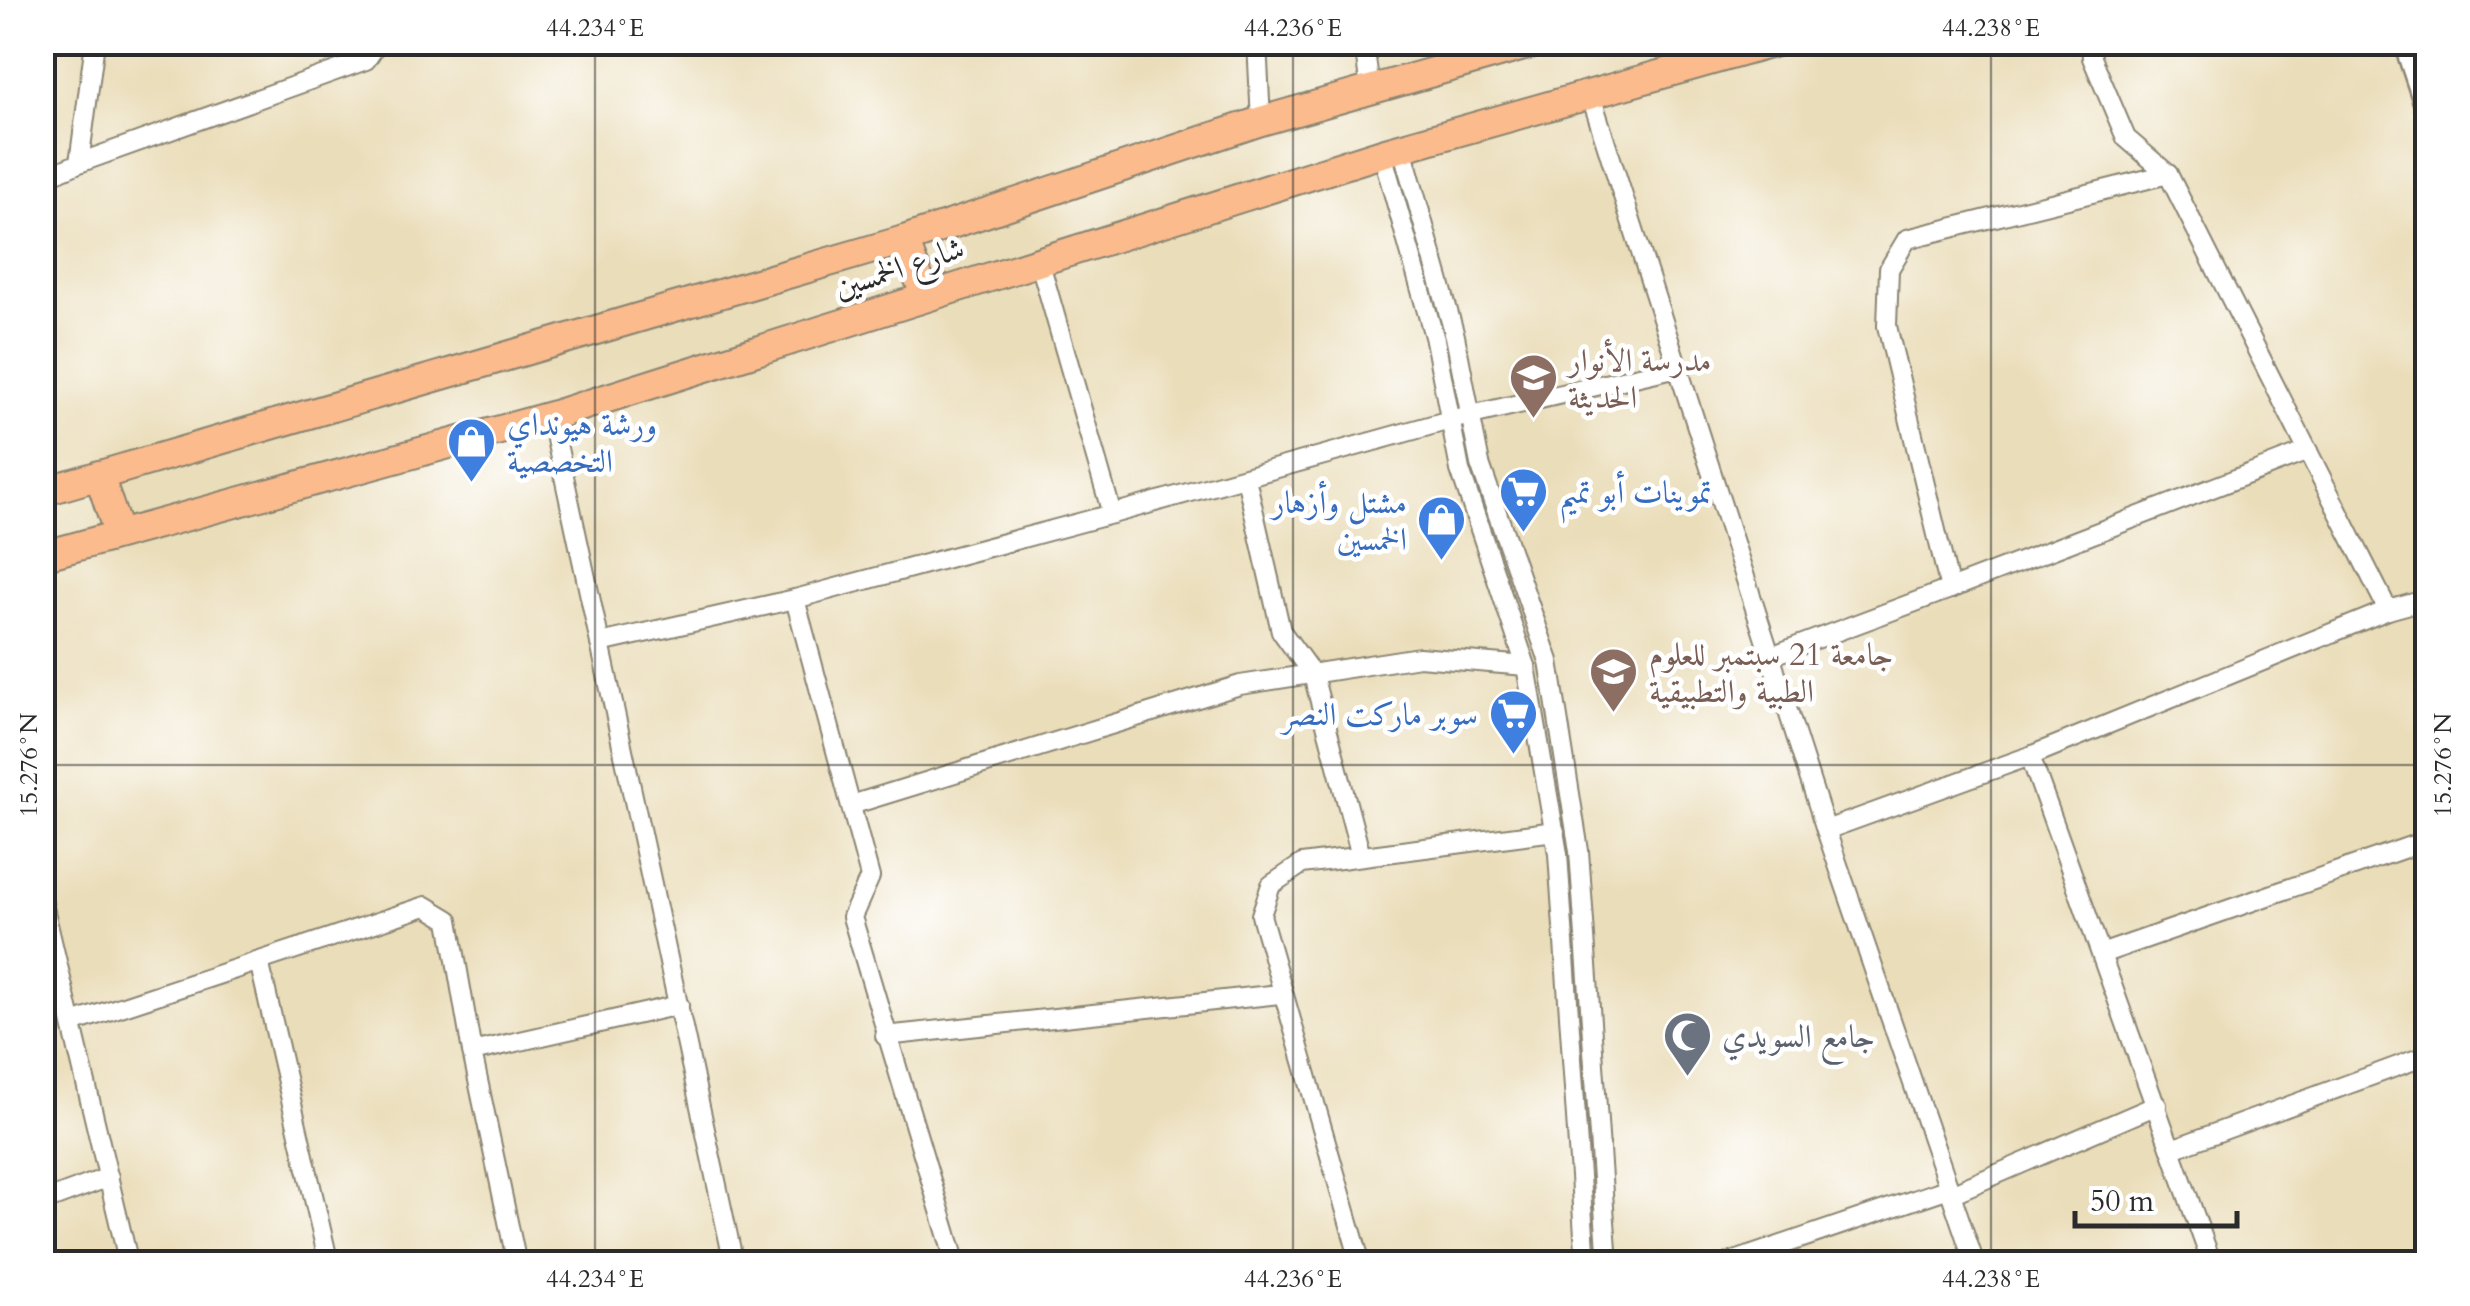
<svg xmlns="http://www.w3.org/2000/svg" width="2470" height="1306" font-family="Cardo,Amiri,serif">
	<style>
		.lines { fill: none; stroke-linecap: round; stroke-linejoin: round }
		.minor-casing { stroke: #8a8472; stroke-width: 22 }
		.tertiary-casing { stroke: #8a8472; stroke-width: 25 }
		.primary-casing { stroke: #8a8472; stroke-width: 32 }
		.minor { stroke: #fff; stroke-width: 18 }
		.tertiary { stroke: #fff; stroke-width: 20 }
		.primary { stroke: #fbbb8c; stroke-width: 28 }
		.ticks { fill: none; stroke: #2b2b2b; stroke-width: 2.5; stroke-opacity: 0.45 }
		.labels { text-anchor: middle; stroke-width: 9; stroke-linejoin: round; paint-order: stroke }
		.street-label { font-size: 32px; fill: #2b2b2b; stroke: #fff }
		.education-label { font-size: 32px; fill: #785e54; stroke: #fff; text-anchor: start }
		.shop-label { font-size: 32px; fill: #366cbe; stroke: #fff; text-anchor: start }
		.worship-label { font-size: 32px; fill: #5b616d; stroke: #fff; text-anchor: start }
		.neatline { fill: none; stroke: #2b2b2b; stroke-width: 4 }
		.ticks-label { font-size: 25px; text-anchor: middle; fill: #2b2b2b }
	</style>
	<rect width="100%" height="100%" fill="#fff"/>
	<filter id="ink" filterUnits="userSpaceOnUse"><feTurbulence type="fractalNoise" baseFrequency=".01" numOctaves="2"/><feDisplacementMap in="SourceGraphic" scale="20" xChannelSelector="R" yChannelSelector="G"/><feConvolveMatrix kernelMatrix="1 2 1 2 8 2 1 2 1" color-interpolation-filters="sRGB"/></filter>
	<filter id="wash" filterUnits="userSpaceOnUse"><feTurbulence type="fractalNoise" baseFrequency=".0048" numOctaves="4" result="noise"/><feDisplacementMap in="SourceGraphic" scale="40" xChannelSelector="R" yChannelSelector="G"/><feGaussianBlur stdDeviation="2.25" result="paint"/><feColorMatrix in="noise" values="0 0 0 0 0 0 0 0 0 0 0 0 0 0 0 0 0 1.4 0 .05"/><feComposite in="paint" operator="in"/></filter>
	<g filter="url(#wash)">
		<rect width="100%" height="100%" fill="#eaddb9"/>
	</g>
	<g filter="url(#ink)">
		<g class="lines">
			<defs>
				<g id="minor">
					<path d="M95,42L79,163L366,60L378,42"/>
					<path d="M1257,42L1261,121"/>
					<path d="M1364,42L1370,90"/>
					<path d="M2091,42L2092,58L2126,138L2168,174L2388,610"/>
					<path d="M1590,93L1826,830L1975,1264"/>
					<path d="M1402,148L1455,336L1480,464L1549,661L1579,851L1608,1264"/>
					<path d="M1382,153L1435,340L1460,470L1526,666L1558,854L1586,1264"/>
					<path d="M42,179L79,163"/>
					<path d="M551,416L734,1264"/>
					<path d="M1246,478L1281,631L1313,675L1361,856"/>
					<path d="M1112,514L1450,420L1678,367"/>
					<path d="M1950,589L2308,451"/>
					<path d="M795,599L1112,514L1039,260"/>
					<path d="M600,643L795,599L870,877L852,917L956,1264"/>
					<path d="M1771,656L1950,589L1887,326L1889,269L1907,239L2168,174"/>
					<path d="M2030,756L2212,1264"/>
					<path d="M851,805L1240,685L1419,657L1526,666"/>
					<path d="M1826,830L2030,756L2388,610L2428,599"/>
					<path d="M42,899L129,1264"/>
					<path d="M2104,953L2428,840"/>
					<path d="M259,961L329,1264"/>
					<path d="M72,1023L426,906L449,920L472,1052"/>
					<path d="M885,1036L1280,994"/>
					<path d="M2172,1149L2428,1055"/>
					<path d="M1951,1194L2157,1105"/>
					<path d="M42,1202L109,1177"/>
					<path d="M517,1264L472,1052L679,1005"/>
					<path d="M1361,1264L1261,915L1271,885L1302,864L1555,831"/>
					<path d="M1726,1264L1949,1188"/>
				</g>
				<path id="tertiary" d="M2404,42L2428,114"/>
				<g id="primary">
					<path d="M904,240L925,295"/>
					<path d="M99,475L118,532"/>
					<path d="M42,492L904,240L1261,121L1538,42"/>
					<path d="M42,556L551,416L1382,153L1776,42"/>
				</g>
			</defs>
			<use href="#minor" class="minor-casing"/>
			<use href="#tertiary" class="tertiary-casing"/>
			<use href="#primary" class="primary-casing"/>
			<use href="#minor" class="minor"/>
			<use href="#tertiary" class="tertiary"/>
			<use href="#primary" class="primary"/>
		</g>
	</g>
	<path class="ticks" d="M595,42V1264M1293,42V1264M1991,42V1264M42,46H2428M42,765H2428"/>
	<defs>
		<symbol id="school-pin" viewBox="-11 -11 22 30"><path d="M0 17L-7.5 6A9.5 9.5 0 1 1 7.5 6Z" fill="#8d6e63" stroke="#fff"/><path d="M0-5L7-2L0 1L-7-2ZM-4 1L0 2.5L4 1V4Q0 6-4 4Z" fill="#fff"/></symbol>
		<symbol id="shop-pin" viewBox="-11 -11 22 30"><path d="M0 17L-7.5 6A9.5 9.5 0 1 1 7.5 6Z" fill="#3f7fe0" stroke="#fff"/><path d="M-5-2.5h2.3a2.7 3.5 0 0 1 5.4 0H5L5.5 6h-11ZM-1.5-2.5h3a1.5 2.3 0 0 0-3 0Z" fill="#fff"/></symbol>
		<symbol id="supermarket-pin" viewBox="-11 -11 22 30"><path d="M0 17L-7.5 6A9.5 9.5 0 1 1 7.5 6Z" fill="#3f7fe0" stroke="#fff"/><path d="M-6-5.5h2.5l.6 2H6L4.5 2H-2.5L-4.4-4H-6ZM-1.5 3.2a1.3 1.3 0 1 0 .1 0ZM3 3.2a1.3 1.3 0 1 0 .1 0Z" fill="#fff"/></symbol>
		<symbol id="university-pin" viewBox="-11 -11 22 30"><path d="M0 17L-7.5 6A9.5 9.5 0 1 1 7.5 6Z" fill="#8d6e63" stroke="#fff"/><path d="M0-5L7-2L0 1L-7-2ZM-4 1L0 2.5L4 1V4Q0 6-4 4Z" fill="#fff"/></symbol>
		<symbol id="mosque-pin" viewBox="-11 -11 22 30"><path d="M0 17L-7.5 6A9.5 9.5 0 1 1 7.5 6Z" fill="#6b7280" stroke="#fff"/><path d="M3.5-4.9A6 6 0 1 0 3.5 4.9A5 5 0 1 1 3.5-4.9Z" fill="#fff"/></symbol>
	</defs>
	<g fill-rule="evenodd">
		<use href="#school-pin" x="1506" y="350" width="55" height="75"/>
		<use href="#shop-pin" x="444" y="414" width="55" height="75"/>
		<use href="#supermarket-pin" x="1496" y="464" width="55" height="75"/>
		<use href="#shop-pin" x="1414" y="492" width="55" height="75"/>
		<use href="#university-pin" x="1586" y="644" width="55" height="75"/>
		<use href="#supermarket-pin" x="1486" y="686" width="55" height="75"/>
		<use href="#mosque-pin" x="1660" y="1008" width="55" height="75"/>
	</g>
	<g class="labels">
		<g class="street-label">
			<text transform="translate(899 267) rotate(-18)" y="11">شارع الخمسين</text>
		</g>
		<g class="education-label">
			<text x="1568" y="371">مدرسة الأنوار<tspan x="1568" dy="37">الحديثة</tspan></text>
			<text x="1649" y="665">جامعة 21 سبتمبر للعلوم<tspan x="1649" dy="37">الطبية والتطبيقية</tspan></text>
		</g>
		<g class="shop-label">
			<text x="507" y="435">ورشة هيونداي<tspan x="507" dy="37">التخصصية</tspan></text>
			<text x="1559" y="503">تموينات أبو تميم</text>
			<text x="1407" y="513" text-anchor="end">مشتل وأزهار<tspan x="1407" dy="37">الخمسين</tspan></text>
			<text x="1478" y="725" text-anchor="end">سوبر ماركت النصر</text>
		</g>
		<g class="worship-label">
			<text x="1722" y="1047">جامع السويدي</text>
		</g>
	</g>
	<rect width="2470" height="1306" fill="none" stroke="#fff" stroke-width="110"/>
	<path d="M2075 1211v15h162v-15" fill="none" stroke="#2b2b2b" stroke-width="5"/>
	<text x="2090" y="1211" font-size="30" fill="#2b2b2b" stroke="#ffffff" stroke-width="8" paint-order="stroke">50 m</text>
	<rect x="55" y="55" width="2360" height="1196" class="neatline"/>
	<g class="ticks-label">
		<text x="595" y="36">44.234°E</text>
		<text x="1293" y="36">44.236°E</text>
		<text x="1991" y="36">44.238°E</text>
		<text transform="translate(28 765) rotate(-90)" y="9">15.276°N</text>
		<text transform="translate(2442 765) rotate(-90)" y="9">15.276°N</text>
		<text x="595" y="1287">44.234°E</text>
		<text x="1293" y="1287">44.236°E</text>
		<text x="1991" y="1287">44.238°E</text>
	</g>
</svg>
